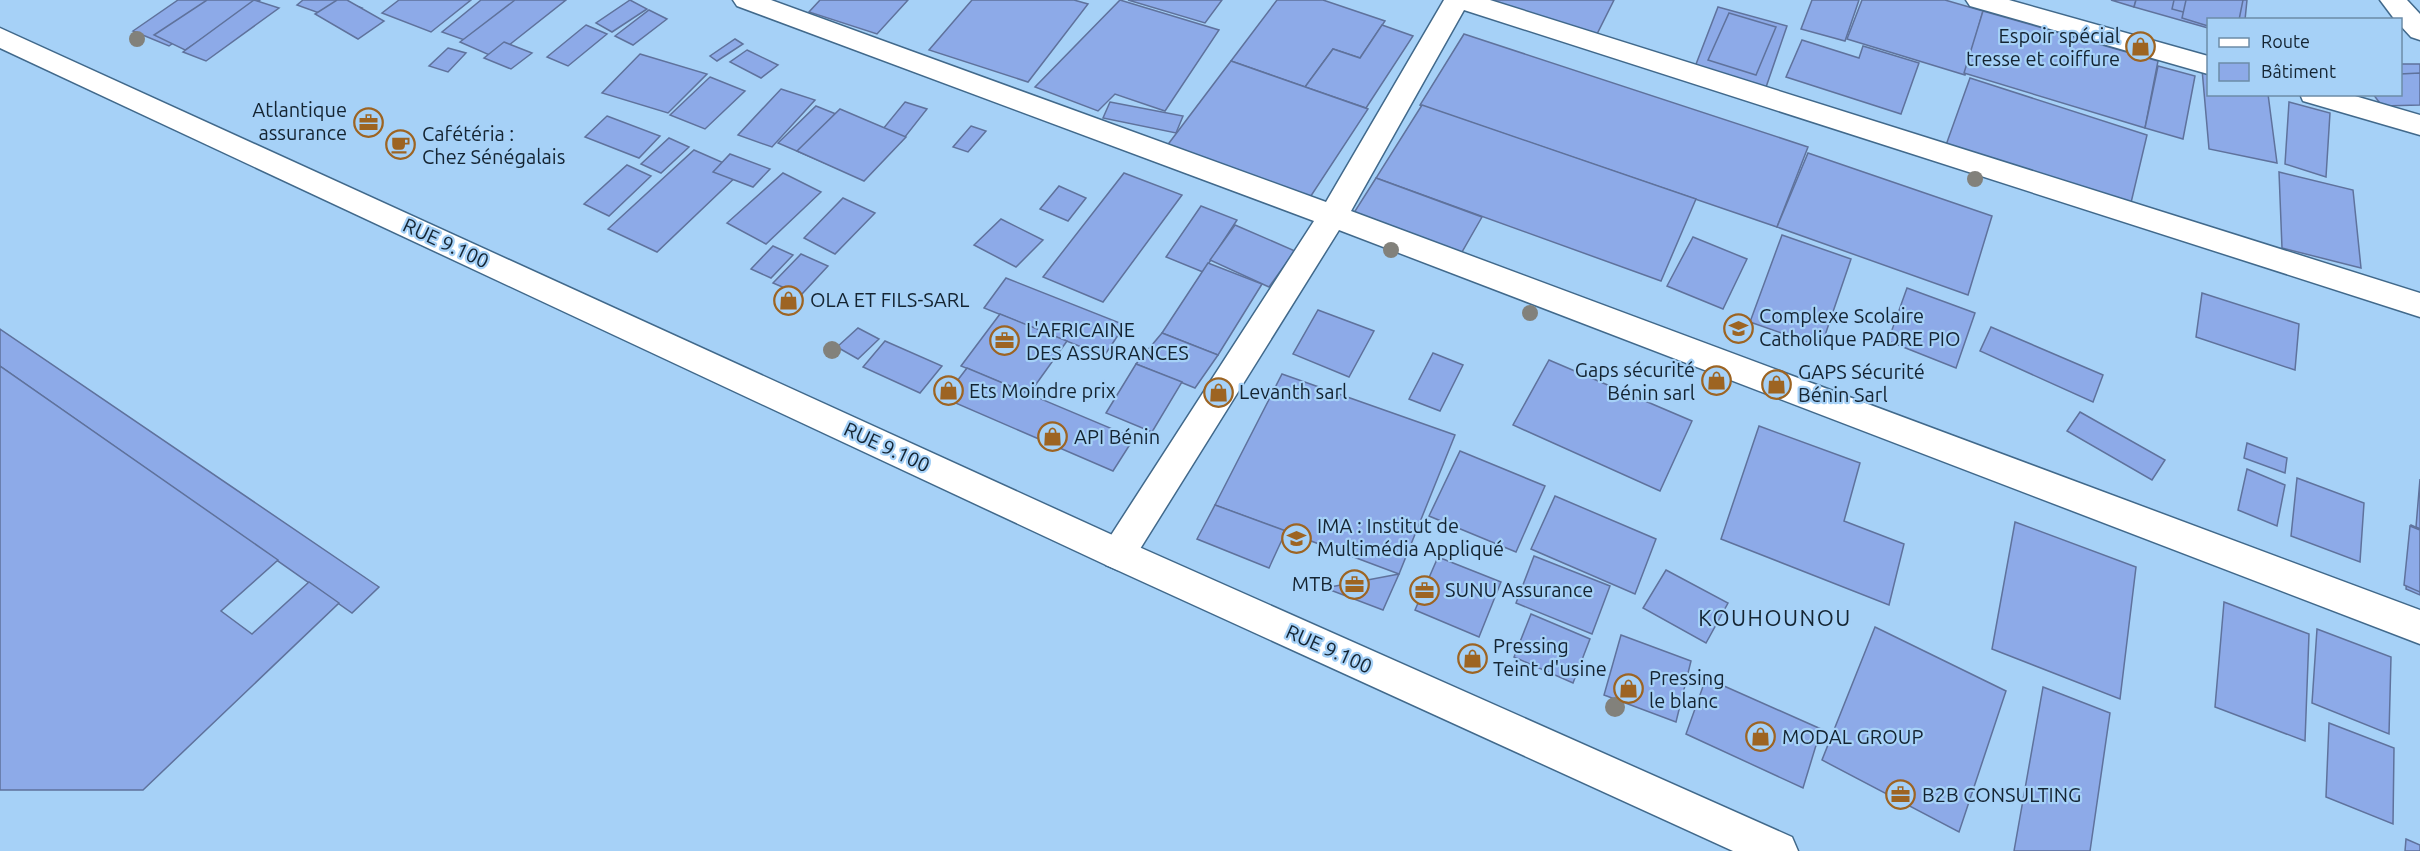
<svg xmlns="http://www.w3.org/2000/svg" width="2420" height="851" font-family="Ubuntu,sans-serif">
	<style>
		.building { fill: #8daae8; stroke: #5f729c; stroke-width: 1.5 }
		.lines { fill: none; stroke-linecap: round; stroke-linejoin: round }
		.street-casing { stroke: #41698b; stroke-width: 3 }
		.secondary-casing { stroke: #41698b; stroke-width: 3 }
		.street { fill: #fff; fill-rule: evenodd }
		.secondary { fill: #fff; fill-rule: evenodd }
		.tree { fill: #82817b }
		.labels { text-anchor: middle; stroke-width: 4.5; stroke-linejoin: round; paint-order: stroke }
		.poi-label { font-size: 20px; fill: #142432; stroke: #a6d1f7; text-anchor: start }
		.street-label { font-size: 20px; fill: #142432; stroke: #a6d1f7 }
		.quarter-label { font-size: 22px; letter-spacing: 1.5px; fill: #142432; stroke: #a6d1f7 }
	</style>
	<rect width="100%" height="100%" fill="#a6d1f7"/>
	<g class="building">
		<path d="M178,0H233L169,46L133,31Z"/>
		<path d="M207,0H260L185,50L154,35Z"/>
		<path d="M254,0L279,8L206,61L183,52Z"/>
		<path d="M303,0H340L362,8L344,22L297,5Z"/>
		<path d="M337,0H347L384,21L358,39L315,14Z"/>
		<path d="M399,0H471L431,32L382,13Z"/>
		<path d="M481,0H539L484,47L442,32Z"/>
		<path d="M515,0H566L494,57L460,42Z"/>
		<path d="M630,0L647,9L612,32L596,23Z"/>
		<path d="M820,0H908L877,34L809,12Z"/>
		<path d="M972,0H1074L1088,4L1028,82L929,50Z"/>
		<path d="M1120,0L1219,30L1165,111L1115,94L1098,111L1035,87Z"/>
		<path d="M1128,0H1222L1205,23Z"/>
		<path d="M1277,0H1323L1385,21L1360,58L1333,49L1305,87L1231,61Z"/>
		<path d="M1462,0H1614L1593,42Z"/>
		<path d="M1812,0H1859L1845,41L1801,29Z"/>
		<path d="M1862,0H1945L1983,11L1965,75L1847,39Z"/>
		<path d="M2111,0H2136L2134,7Z"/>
		<path d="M2136,0H2230L2227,20H2208V28L2134,7Z"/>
		<path d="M2174,0H2247L2245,20H2213L2172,9Z"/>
		<path d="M2186,0H2243L2239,20H2208V26L2182,18Z"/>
		<path d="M1718,7L1787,26L1764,93L1693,72Z"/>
		<path d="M649,10L667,19L633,45L615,36Z"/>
		<path d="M1983,11L2158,61L2145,128L1964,73Z"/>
		<path d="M1729,13L1776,27L1756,75L1708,60Z"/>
		<path d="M586,25L607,34L568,66L547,57Z"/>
		<path d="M1382,25L1413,36L1366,108L1305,87L1333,49L1360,58Z"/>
		<path d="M1464,34L1808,147L1777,227L1420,105Z"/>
		<path d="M735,39L743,44L717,61L710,56Z"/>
		<path d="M1802,40L1859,58L1863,46L1919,63L1901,114L1786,77Z"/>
		<path d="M504,42L532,53L511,69L484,58Z"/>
		<path d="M448,48L466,53L448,72L429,66Z"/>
		<path d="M747,50L778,65L761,78L730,62Z"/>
		<path d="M640,54L707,74L668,113L602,93Z"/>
		<path d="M1231,61L1368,109L1303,208L1160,155Z"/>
		<path d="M2400,64H2420V98L2400,92Z"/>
		<path d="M2158,66L2195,76L2183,139L2145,128Z"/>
		<path d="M2202,69L2208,71V94H2268L2277,163L2209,149Z"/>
		<path d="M2420,73V105L2382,106L2373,94H2400V74Z"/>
		<path d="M710,77L745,91L705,129L670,115Z"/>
		<path d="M1970,78L2147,135L2130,207L1946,145Z"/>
		<path d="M781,89L815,100L772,147L738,135Z"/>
		<path d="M905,102L927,109L901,142L878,135Z"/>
		<path d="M1110,102L1183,116L1176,133L1103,118Z"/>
		<path d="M2289,102L2330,113L2326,177L2285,164Z"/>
		<path d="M1422,105L1696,199L1661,281L1376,178Z"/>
		<path d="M816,106L876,130L839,169L778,143Z"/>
		<path d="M840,109L906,137L864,181L797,151Z"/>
		<path d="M607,116L660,136L639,158L585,137Z"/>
		<path d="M971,126L986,131L968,152L953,147Z"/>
		<path d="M669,138L689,147L661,173L641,164Z"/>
		<path d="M694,150L742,171L657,252L608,229Z"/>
		<path d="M1808,153L1992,216L1968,295L1777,227Z"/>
		<path d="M730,154L770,169L753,187L713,172Z"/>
		<path d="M627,165L651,176L609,216L584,204Z"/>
		<path d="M2279,172L2353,190L2361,268L2282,248Z"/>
		<path d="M783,173L821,192L766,244L727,223Z"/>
		<path d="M1124,173L1182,195L1103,302L1043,277Z"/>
		<path d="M1376,178L1482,217L1458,259L1350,219Z"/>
		<path d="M1059,186L1086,198L1068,221L1040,209Z"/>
		<path d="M843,198L875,213L835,254L804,238Z"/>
		<path d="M1201,206L1237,220L1203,272L1166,257Z"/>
		<path d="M1001,219L1043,240L1016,267L974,245Z"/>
		<path d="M1235,225L1295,251L1269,287L1210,260Z"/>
		<path d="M1782,235L1851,259L1821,347L1750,322Z"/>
		<path d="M1693,237L1747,259L1723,309L1667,286Z"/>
		<path d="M773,246L793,255L771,278L751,269Z"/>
		<path d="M801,254L828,266L801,295L773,283Z"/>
		<path d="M1208,263L1262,284L1218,355L1162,333Z"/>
		<path d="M1006,278L1125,325L1104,356L984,308Z"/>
		<path d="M1907,288L1975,313L1956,368L1888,341Z"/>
		<path d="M2202,293L2299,324L2295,370L2196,337Z"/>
		<path d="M1318,310L1374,331L1349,377L1293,354Z"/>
		<path d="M1000,314L1067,341L1029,394L961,366Z"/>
		<path d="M1991,327L2103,375L2093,402L1980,351Z"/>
		<path d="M858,328L879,339L858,359L837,347Z"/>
		<path d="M0,329L379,587L352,613L0,366Z"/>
		<path d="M1162,333L1218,355L1195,388L1136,364Z"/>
		<path d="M885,341L942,366L920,393L863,367Z"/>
		<path d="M1433,353L1463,365L1440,411L1409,399Z"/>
		<path d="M1549,360L1692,421L1660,491L1513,425Z"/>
		<path d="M1136,364L1182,382L1152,432L1106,413Z"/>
		<path d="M0,366L278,560L221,611L252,634L309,582L339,603L143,790H0Z"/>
		<path d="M967,368L1134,438L1113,471L944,398Z"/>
		<path d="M1282,374L1455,435L1399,574L1215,505Z"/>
		<path d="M2080,412L2165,460L2152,480L2067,431Z"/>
		<path d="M1759,426L1860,463L1844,521L1904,544L1889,605L1721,539Z"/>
		<path d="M2247,443L2287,458L2285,473L2244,458Z"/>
		<path d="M1460,451L1545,486L1516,552L1429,516Z"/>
		<path d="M2247,469L2285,485L2277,526L2238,510Z"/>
		<path d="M2297,478L2364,503L2360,562L2291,536Z"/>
		<path d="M2420,479V529L2416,527Z"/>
		<path d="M1555,496L1656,539L1635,594L1531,549Z"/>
		<path d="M1215,505L1286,531L1269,568L1197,539Z"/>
		<path d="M2015,522L2136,567L2120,699L1992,649Z"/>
		<path d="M2411,525L2420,529V595L2406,589Z"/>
		<path d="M2410,526L2420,530V592L2404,585Z"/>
		<path d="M1534,556L1610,586L1592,634L1516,603Z"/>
		<path d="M1438,557L1501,582L1479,637L1415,610Z"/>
		<path d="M1666,570L1728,603L1706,643L1643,608Z"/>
		<path d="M1399,574L1383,610L1325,588Z"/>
		<path d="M2224,602L2309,634L2305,741L2215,707Z"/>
		<path d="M1531,614L1590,639L1573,683L1514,657Z"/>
		<path d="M1875,627L2006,691L1959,832L1822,760Z"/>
		<path d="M2317,629L2391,657L2389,734L2312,703Z"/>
		<path d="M1621,635L1691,661L1676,722L1604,695Z"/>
		<path d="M1706,678L1821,729L1803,788L1686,734Z"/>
		<path d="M2043,687L2110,713L2090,851H2014Z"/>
		<path d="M2329,723L2394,748L2393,824L2326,797Z"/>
		<path d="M2406,839L2420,845V851H2405Z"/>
	</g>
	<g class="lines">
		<defs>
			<g id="street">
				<path d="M733,0H771L1326,202L1444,0H1490L2420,293V317L1464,10L1351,211L2420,610V644L1339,230L1130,565L1118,570L1106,565L1100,554L1106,543L1314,221L737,6Z"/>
				<path d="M1966,0H2009L2208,56V74L1970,6Z"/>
				<path d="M2380,0H2407L2420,14V40L2411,37L2400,25V20H2395Z"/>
				<path d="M2300,94H2348L2420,115V135L2303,101Z"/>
			</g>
			<path id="secondary" d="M0,28L1130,543L1792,837L1798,851H1733L1106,565L0,48Z"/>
		</defs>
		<use href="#street" class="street-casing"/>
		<use href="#secondary" class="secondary-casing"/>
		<use href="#street" class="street"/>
		<use href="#secondary" class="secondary"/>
	</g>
	<g class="tree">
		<circle cx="137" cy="39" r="8"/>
		<circle cx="1975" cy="179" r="8"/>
		<circle cx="1391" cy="250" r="8"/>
		<circle cx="1530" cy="313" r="8"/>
		<circle cx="832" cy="350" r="9"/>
		<circle cx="1615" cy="707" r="10"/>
	</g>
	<defs>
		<symbol id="shop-ring" viewBox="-11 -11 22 22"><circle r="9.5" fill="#a6d1f7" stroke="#9d6422" stroke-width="1.5"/><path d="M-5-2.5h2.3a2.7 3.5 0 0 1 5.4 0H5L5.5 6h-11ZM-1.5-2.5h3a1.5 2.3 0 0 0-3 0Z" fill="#9d6422"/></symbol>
		<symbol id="office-ring" viewBox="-11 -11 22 22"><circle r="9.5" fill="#a6d1f7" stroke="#9d6422" stroke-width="1.5"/><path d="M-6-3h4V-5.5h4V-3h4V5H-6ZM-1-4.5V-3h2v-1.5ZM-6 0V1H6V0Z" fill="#9d6422"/></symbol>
		<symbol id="cafe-ring" viewBox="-11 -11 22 22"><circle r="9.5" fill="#a6d1f7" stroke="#9d6422" stroke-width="1.5"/><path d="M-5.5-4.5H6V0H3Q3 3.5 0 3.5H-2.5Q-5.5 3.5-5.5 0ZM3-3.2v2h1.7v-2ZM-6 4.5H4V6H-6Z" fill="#9d6422"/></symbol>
		<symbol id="school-ring" viewBox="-11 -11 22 22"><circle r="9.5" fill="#a6d1f7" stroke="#9d6422" stroke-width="1.5"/><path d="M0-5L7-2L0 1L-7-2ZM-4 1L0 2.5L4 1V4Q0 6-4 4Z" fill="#9d6422"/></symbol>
	</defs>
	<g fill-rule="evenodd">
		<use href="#shop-ring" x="2124" y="30" width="33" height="33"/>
		<use href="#office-ring" x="352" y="106" width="33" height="33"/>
		<use href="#cafe-ring" x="384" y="128" width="33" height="33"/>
		<use href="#shop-ring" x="772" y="284" width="33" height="33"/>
		<use href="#school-ring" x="1722" y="312" width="33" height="33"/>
		<use href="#office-ring" x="988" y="324" width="33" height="33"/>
		<use href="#shop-ring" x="1700" y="364" width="33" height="33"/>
		<use href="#shop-ring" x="1760" y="368" width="33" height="33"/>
		<use href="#shop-ring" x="932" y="374" width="33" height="33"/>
		<use href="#shop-ring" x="1202" y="376" width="33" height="33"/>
		<use href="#shop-ring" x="1036" y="420" width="33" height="33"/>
		<use href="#school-ring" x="1280" y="522" width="33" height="33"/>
		<use href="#office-ring" x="1338" y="568" width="33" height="33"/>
		<use href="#office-ring" x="1408" y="574" width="33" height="33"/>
		<use href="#shop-ring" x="1456" y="642" width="33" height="33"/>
		<use href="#shop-ring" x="1612" y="672" width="33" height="33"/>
		<use href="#shop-ring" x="1744" y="720" width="33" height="33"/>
		<use href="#office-ring" x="1884" y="778" width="33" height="33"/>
	</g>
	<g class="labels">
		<g class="poi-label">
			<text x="2120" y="43" text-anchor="end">Espoir spécial<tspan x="2120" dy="23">tresse et coiffure</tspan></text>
			<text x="347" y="117" text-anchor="end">Atlantique<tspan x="347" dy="23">assurance</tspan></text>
			<text x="422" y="141">Cafétéria :<tspan x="422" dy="23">Chez Sénégalais</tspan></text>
			<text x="810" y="307">OLA ET FILS-SARL</text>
			<text x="1759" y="323">Complexe Scolaire<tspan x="1759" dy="23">Catholique PADRE PIO</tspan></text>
			<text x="1026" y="337">L'AFRICAINE<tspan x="1026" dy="23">DES ASSURANCES</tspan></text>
			<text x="1695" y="377" text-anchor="end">Gaps sécurité<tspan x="1695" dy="23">Bénin sarl</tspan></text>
			<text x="1798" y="379">GAPS Sécurité<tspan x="1798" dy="23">Bénin Sarl</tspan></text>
			<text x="969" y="398">Ets Moindre prix</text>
			<text x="1239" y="399">Levanth sarl</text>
			<text x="1074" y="444">API Bénin</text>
			<text x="1317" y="533">IMA : Institut de<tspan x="1317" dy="23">Multimédia Appliqué</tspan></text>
			<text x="1333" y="591" text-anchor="end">MTB</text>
			<text x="1445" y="597">SUNU Assurance</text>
			<text x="1493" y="653">Pressing<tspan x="1493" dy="23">Teint d'usine</tspan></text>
			<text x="1649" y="685">Pressing<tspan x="1649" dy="23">le blanc</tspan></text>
			<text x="1782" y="744">MODAL GROUP</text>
			<text x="1922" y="802">B2B CONSULTING</text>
		</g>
		<g class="street-label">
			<text transform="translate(446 243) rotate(25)" y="7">RUE 9.100</text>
			<text transform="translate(887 447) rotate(25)" y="7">RUE 9.100</text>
			<text transform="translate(1329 649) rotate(24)" y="7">RUE 9.100</text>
		</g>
		<g class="quarter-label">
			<text x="1775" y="626">KOUHOUNOU</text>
		</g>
	</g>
	<rect x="2207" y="18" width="195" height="78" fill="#a6d1f7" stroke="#6c8ca8" stroke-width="1.5"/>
	<rect x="2219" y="38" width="30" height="9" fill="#ffffff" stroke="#6c8ca8" stroke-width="1.5"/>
	<text x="2261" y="48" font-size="18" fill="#142432">Route</text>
	<rect x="2219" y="63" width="30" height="18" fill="#8daae8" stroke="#6c8ca8" stroke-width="1.5"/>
	<text x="2261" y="78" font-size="18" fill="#142432">Bâtiment</text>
</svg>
